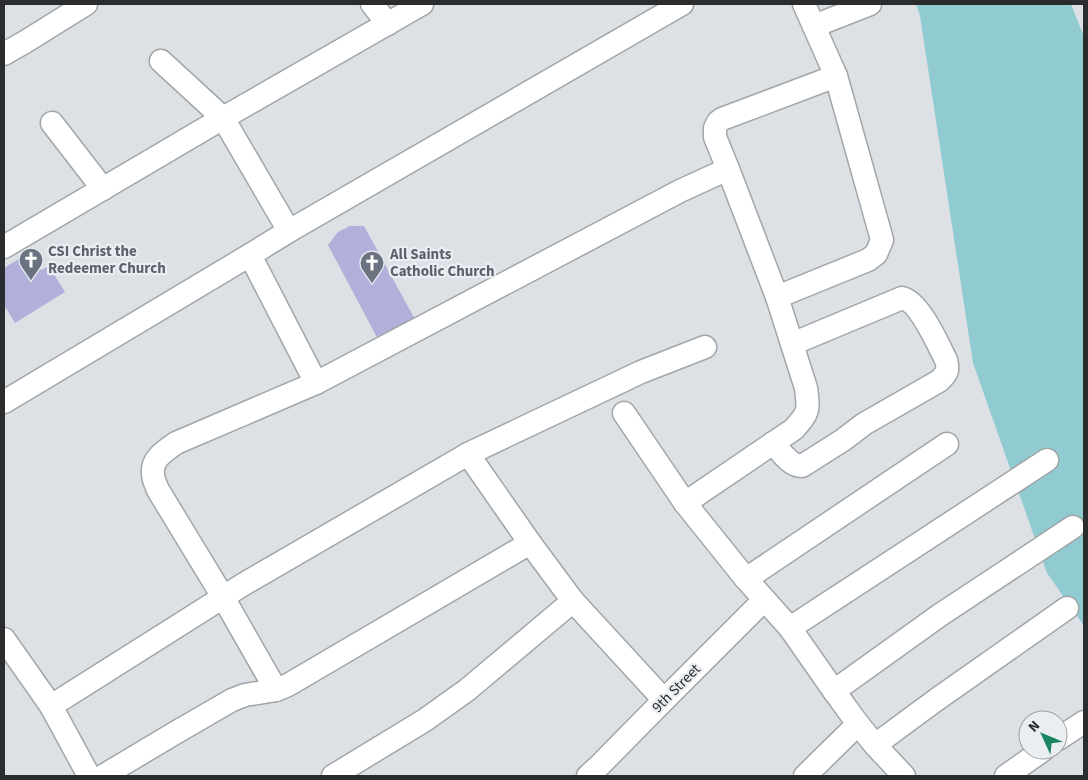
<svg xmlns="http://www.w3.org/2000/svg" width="1088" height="780" font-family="'Source Sans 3',sans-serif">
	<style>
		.water { fill: #90cbd1 }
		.building { fill: #b1b0db }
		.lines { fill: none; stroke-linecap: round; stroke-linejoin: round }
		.minor-casing { stroke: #a1a6a9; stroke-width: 25 }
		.minor { stroke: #fff; stroke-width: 22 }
		.labels { text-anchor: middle; stroke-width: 4.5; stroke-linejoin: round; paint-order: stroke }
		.worship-label { font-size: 15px; font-weight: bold; fill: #5b616d; stroke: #eaeef2; text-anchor: start }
		.street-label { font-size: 15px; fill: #2b2c2e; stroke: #eaeef2 }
	</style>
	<rect width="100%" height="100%" fill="#dde1e5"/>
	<path class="water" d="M916,4H1071L1084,37V626L1047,573L973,363L920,16Z"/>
	<g class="building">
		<path d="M350,226H364L417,323L380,343L328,245L338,232Z"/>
		<path d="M30,252L41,270L49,266L65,292L15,323L4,305V294L5,293L4,291V268Z"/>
	</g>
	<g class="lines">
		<defs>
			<g id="minor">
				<path d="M372,4L388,24"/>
				<path d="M814,26L870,4"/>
				<path d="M4,54L25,42L86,4"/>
				<path d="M161,61L223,118L289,231"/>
				<path d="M52,123L103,189"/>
				<path d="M4,247L223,118L422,4"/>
				<path d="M250,255L316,383"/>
				<path d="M777,297L868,260L876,254L882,240L879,229L836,76L804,4"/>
				<path d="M4,402L250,255L289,231L682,4"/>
				<path d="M624,413L685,503L746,579L790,628L834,691L858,724L875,745L904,776"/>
				<path d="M773,443C781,451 789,466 802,466L843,440L864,424L939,381C947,373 949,371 946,360C938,344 919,301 902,298L792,344"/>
				<path d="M468,454L530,543L573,601L664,700"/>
				<path d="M685,503L794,429C809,412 809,411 806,388L777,297L728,169L715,137V128L718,122L722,119L836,76"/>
				<path d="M746,579L947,444"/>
				<path d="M790,628L1047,460"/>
				<path d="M4,639L51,706L89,776"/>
				<path d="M276,690L223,597L158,490C156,485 153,479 153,474C151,459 165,451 176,443L316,383L680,191L728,169"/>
				<path d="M834,691L940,615L1073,527"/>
				<path d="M51,706L244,584L468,454L641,372L705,347"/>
				<path d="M1058,739L1084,722"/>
				<path d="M875,745L936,700L1067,608"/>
				<path d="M103,776L175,733L232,700L245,695L276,690L288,685L530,543"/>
				<path d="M333,776L425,720L467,690L573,601"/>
				<path d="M588,776L600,765L664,700L764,600"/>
				<path d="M805,776L858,724"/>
				<path d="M1006,776L1043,750"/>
			</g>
		</defs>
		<use href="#minor" class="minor-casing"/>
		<use href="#minor" class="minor"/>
	</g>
	<defs>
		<symbol id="church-pin" viewBox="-11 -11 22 30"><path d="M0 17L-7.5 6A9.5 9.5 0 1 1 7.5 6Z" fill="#6b7280" stroke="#eaeef2"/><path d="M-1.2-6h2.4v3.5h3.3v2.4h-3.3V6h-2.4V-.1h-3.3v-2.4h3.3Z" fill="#fff"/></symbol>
	</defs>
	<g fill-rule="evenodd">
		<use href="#church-pin" x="17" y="246" width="28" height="38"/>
		<use href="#church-pin" x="358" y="249" width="28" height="38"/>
	</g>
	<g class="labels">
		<g class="worship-label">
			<text x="48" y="256">CSI Christ the<tspan x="48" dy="17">Redeemer Church</tspan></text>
			<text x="390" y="259">All Saints<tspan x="390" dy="17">Catholic Church</tspan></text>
		</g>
		<g class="street-label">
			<text transform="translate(676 688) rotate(-45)" y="5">9th Street</text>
		</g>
	</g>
	<rect width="1088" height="780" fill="none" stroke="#2b2c2e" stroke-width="10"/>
	<g transform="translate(1043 735) rotate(314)"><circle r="24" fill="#eaeef2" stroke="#9ea0a4"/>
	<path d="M0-4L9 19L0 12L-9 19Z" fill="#1b8460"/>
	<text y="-8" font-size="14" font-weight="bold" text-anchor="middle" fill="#2b2c2e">N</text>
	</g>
</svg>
